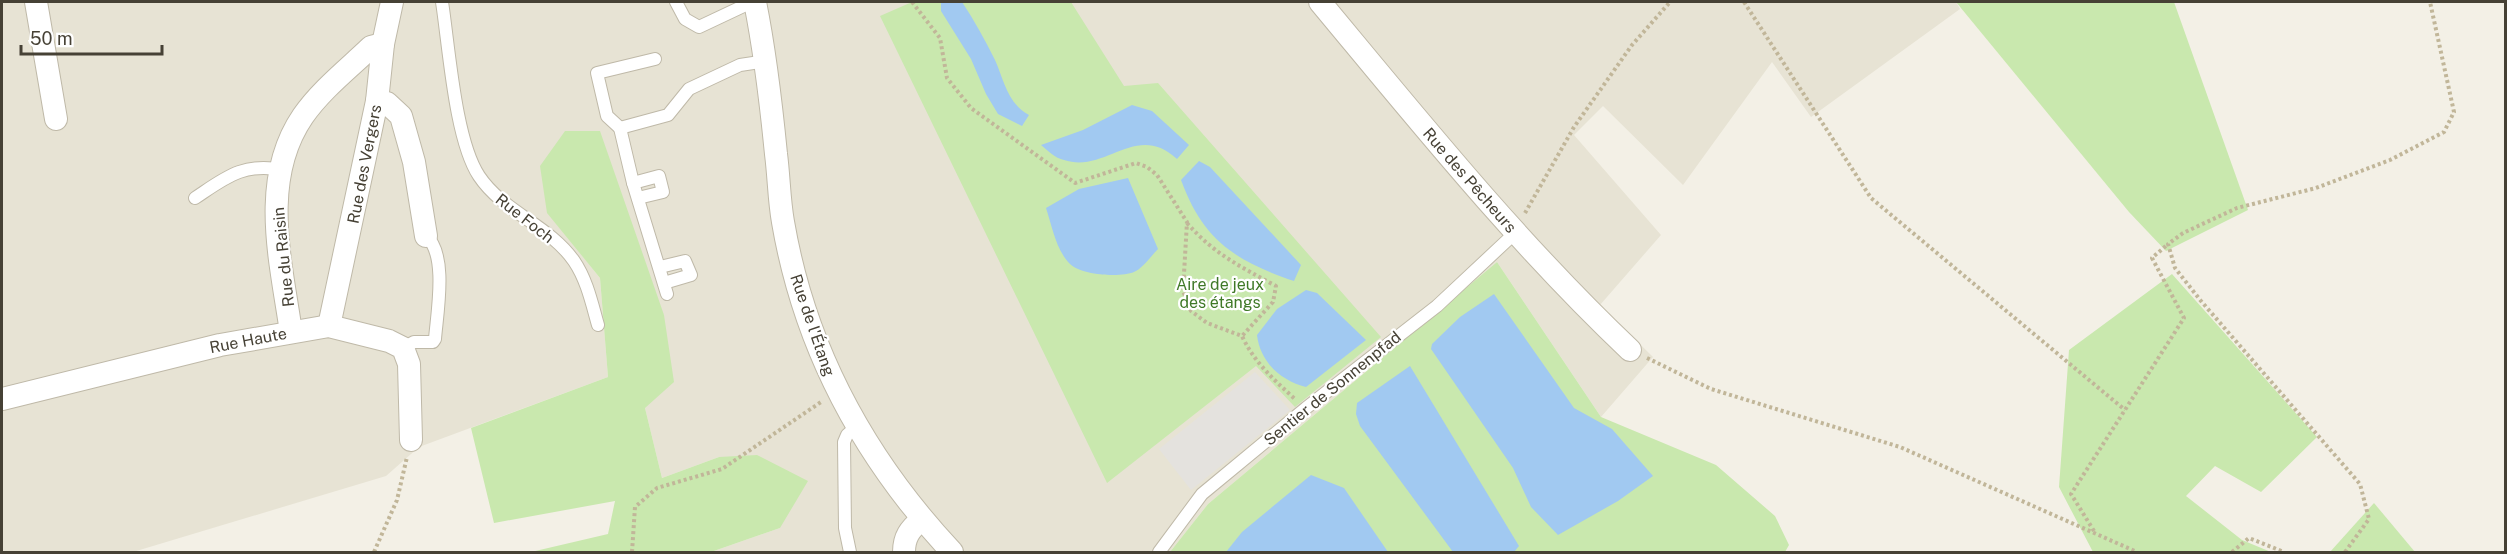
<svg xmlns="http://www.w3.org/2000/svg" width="2507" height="554" font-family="'Public Sans',sans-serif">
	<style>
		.residential { fill: #e7e3d4 }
		.green { fill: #c9e8ae }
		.parking { fill: #e4e2de }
		.water { fill: #a1c9f1 }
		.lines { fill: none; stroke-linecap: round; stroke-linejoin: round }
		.service-casing { stroke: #bfb9a8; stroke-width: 14 }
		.minor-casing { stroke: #bfb9a8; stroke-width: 24 }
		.path { stroke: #c1b699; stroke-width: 4; stroke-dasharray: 3 3; stroke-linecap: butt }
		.service { stroke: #fff; stroke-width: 12 }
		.minor { stroke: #fff; stroke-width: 22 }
		.labels { text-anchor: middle; stroke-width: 4.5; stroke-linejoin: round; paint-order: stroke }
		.street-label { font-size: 16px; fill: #464135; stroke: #fff }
		.park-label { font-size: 16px; fill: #3f7927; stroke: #fff }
	</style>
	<rect width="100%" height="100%" fill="#f3f0e6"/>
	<path class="residential" d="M2,2H1956L1960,9L1811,117L1772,62L1683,185L1603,106L1574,135L1661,235L1600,305L1653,357L1601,417L1497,262L1208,504L1170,552H711L780,528L719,457L662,478L645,408L664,315L547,212L600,278L608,377L419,447L386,476L133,552H2Z"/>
	<g class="green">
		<path d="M912,2H1071L1124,86L1158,83L1381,337L1295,407L1256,366L1107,483L880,16Z"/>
		<path d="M1956,2H2174L2248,210L2166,251L2129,212Z"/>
		<path d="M565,131H600L664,315L674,382L645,408L662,478L719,457L757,455L808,481L780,528L711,552H531L608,534L615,501L494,523L471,428L608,377L600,278L547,213L540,166Z"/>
		<path d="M1497,262L1601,417L1716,465L1775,516L1789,545L1785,552H1170L1208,504Z"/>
		<path d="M2172,274L2317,437L2261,492L2215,466L2186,496L2242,540L2271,552H2093L2059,487L2069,350Z"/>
		<path d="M2374,503L2415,552H2330Z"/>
	</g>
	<path class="parking" d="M1255,372L1290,410L1191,490L1159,449Z"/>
	<g class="water">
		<path d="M941,2H962C974,20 985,40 995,60C1004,80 1007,103 1029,115L1022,126L998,114L986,94L971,59L941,11Z"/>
		<path d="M1132,105L1152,111L1189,145L1177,159C1136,121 1106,174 1064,160C1055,158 1048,151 1041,145L1083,130Z"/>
		<path d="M1199,161L1210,167L1301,265L1294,281C1235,261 1203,240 1181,180Z"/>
		<path d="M1128,178L1158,249C1151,256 1142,269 1134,272C1120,278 1081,275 1070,264C1056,250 1052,226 1046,208L1079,189Z"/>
		<path d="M1306,290L1317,293L1366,340L1306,387C1281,381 1260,362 1257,335L1277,309Z"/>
		<path d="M1494,294L1574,408L1612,429L1653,476L1618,501L1558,535L1531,507L1513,468L1431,349L1432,344L1460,317Z"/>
		<path d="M1410,366L1519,546L1514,552H1453L1360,426L1356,414L1357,403Z"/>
		<path d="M1311,475L1344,488L1388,552H1226L1242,532Z"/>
	</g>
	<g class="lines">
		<defs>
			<g id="service">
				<path d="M442,2C449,47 455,140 479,176C503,212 549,225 574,261C587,280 592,304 598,325"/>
				<path d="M676,2L685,19L699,27L752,2"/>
				<path d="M620,128L607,116L597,73L655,59"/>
				<path d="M633,183L659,176L663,192L638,198"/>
				<path d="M195,198C225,178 243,162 283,170"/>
				<path d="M660,267L685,261L691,275L664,283"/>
				<path d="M667,294L633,183L620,128L668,115L689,89L740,65L766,61"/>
				<path d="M403,348L414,342H433L435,339C437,313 448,254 426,236"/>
				<path d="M850,552L845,528L844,442L847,435L857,426"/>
				<path d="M1159,552L1202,494L1306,408L1437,306L1515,233"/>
			</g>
			<g id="minor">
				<path d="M36,2L56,119"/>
				<path d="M755,2C765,52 771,103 776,154C779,177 779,200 783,222C805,350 864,458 952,552"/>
				<path d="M1320,2C1419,121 1517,243 1630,350"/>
				<path d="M377,101L387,103L401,116L414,162L426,236"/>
				<path d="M329,326L377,101L383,44L392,2"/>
				<path d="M291,332C281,262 259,180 303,116C321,90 348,69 371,47L383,44"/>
				<path d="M2,399L220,345L329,326L389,341L403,348L409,364L411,440"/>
				<path d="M904,552C904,537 910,529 921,520"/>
			</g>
		</defs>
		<use href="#service" class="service-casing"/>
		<use href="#minor" class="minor-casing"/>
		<g class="path">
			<path d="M912,2L940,38L947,78L971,108L1075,183L1136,163L1147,167L1157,175L1187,222L1183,291L1191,311L1207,323L1242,336C1254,362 1274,380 1295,399"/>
			<path d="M1744,2L1871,198L2125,410"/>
			<path d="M1525,213L1574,127L1632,45L1670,2"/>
			<path d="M1187,223C1214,254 1241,267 1276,286L1273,302L1242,336"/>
			<path d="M1647,358L1711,389L1900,447L2137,552"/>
			<path d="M2094,531L2071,494L2184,318L2152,258L2168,244"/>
			<path d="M374,552L397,500L407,457"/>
			<path d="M632,552L635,507L657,488L722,469L821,402"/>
			<path d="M2232,552L2249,538L2284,552"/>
			<path d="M2345,552L2369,519L2360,484L2201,301L2175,268L2168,244L2183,233L2237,208L2316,188L2390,160L2444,132L2454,112L2430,2"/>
		</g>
		<use href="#service" class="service"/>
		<use href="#minor" class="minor"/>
	</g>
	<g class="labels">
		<g class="street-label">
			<text transform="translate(364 164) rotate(-79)" y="6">Rue des Vergers</text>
			<text transform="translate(1470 180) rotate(49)" y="6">Rue des Pêcheurs</text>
			<text transform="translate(525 218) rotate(38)" y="6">Rue Foch</text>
			<text transform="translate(283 257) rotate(-96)" y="6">Rue du Raisin</text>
			<text transform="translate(813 325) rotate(71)" y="6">Rue de l'Étang</text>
			<text transform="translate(248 340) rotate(-11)" y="6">Rue Haute</text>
			<text transform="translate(1332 388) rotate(-39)" y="6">Sentier de Sonnenpfad</text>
		</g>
		<g class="park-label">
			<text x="1220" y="290">Aire de jeux<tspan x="1220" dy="18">des étangs</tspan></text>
		</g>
	</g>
	<rect width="2507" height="554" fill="none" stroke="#464135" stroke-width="6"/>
	<path d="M21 45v9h141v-9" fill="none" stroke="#464135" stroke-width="3"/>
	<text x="30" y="45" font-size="18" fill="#464135" stroke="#ffffff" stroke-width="4.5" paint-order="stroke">50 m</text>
</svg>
